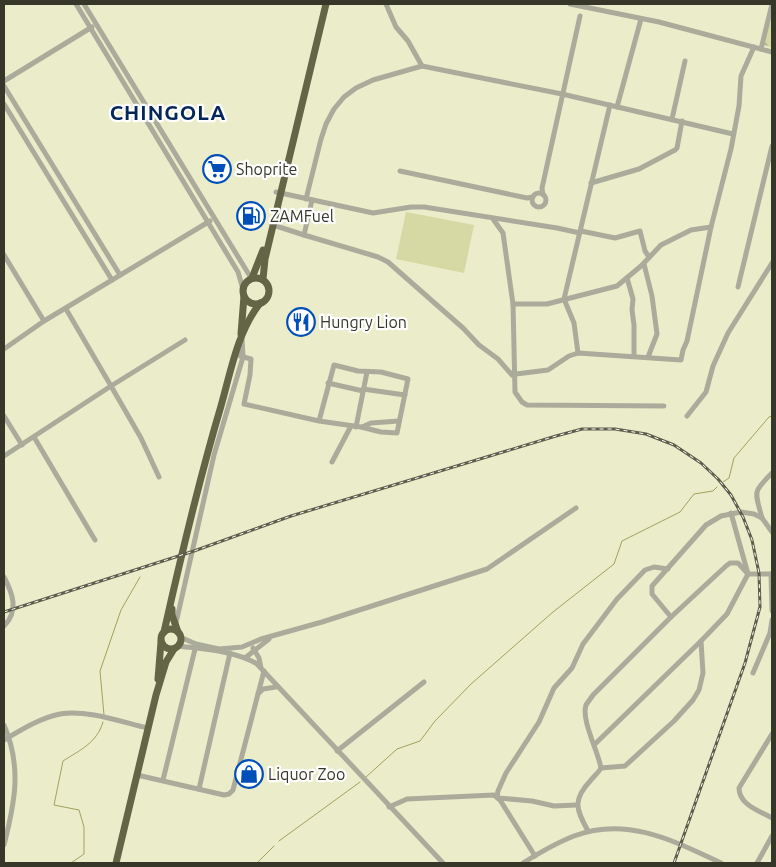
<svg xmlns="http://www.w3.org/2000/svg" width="776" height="867" font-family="Ubuntu,sans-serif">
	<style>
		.cemetery { fill: url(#cemetery-stones) }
		.pitch { fill: #d7d9a4 }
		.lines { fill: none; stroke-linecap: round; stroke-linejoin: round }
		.stream { stroke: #a1a25d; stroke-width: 1 }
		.minor { stroke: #abab9c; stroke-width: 5 }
		.highway { stroke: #646546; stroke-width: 7 }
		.rail-casing { stroke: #5c5d4a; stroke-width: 3 }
		.rail { stroke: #fff; stroke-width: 1; stroke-dasharray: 4; stroke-linecap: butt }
		.labels { text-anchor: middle; stroke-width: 4.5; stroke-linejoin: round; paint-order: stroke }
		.poi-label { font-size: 16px; fill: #363729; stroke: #fff; text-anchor: start }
		.district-label { font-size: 21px; font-weight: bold; letter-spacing: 1px; fill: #052659; stroke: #fff }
	</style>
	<defs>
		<pattern id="cemetery-stones" width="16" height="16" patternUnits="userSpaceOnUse" patternTransform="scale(1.25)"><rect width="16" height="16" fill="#d7d9a4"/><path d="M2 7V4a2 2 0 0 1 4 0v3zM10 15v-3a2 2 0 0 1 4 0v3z" fill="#b9bb8d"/></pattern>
	</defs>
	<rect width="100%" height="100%" fill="#ebecc9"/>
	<path class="cemetery" d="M772,10V48L764,45Z"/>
	<path class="pitch" d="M406,212L474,225L464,273L396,259Z"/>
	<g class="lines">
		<g class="stream">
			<path d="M723,482L729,478L734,458L769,417L772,416"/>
			<path d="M104,715L100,671L121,610L140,577"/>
			<path d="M366,777L397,749L420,741L435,721L471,684L553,612L614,564L622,541L680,512L694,494L713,491L717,487"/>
			<path d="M279,841L360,782"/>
			<path d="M71,863L84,854V827L79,810L54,805L63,761C80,750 97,743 103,722"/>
			<path d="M257,863L274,846"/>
		</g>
		<g class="minor">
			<path d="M76,4L238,272L243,289"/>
			<path d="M84,4L251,278"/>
			<path d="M386,4L396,27L408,41L422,66"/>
			<path d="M570,4L659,22L772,52"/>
			<path d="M761,49L772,4"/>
			<path d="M4,81L92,27"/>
			<path d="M4,86L120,275"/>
			<path d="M4,104L112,280"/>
			<path d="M617,107L641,19"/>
			<path d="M672,119L685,61"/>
			<path d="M400,171L527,198L533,197"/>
			<path d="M591,183L639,169L675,150L677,148L682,121"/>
			<path d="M276,192L373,213L411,207H424L557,228L580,233"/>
			<circle cx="539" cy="200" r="7"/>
			<path d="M543,195L542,188L580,16"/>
			<path d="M306,199L321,139L326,124L334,109L344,97L356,88L373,80L422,66L562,94L733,134"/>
			<path d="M312,200L304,235L378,257L388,262L463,328L479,345L498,359L512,375"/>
			<path d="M493,219L503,233L513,304L515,392L522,402L527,405L664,406"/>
			<path d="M273,225L304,235"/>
			<path d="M581,231L615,238L640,231L645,251L649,257"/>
			<path d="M4,255L44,321"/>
			<path d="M644,264L652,296L657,334L648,357"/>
			<path d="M627,278L633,299L632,310L634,325V356"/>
			<path d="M738,287L772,146"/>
			<path d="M513,304H547L617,286L641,266L661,245L691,230L711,227"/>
			<path d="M238,347L240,356L251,359L250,375L244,404L319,421L361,427L381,432L397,433L408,379L381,372L358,371L334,365L319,421"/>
			<path d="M4,349L44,321L210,221"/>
			<path d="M578,353L574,323L564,299L610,105"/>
			<path d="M511,373L516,374L548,370L569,356L578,353L681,360L683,350L687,341L711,227L731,149L739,106L741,76L754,47"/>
			<path d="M328,383L363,391"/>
			<path d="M363,389L405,395"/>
			<path d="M4,416L22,445"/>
			<path d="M687,416L706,392L713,366L728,333L772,263"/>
			<path d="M356,427L367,372"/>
			<path d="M362,427L371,423L399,421"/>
			<path d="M34,437L95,540"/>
			<path d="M4,456L111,386L66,309"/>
			<path d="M332,462L351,426"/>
			<path d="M159,477L141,438L111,386L185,340"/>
			<path d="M762,518C755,491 752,493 772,473"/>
			<path d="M748,574H772"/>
			<path d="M771,574L772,611"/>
			<path d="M4,577C13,594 19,611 4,626"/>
			<path d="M671,617L652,594V586L706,525L721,516L741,512L754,514L762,518L772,532"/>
			<path d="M176,623L214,455L243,357L242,338"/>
			<path d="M180,637L196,644L219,649L242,647L261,639L322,622L487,569L576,508"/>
			<path d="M178,646C202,649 237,651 257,664L443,863"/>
			<path d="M253,648L259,658L261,668"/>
			<path d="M245,658L269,639"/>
			<path d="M753,673L770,633L772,620"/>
			<path d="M258,694L263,689L276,687"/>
			<path d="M4,725C22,767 15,802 4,845"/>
			<path d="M772,734L739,788C739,805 760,811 772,818"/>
			<path d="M4,740C21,730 40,718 60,714C85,709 122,722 147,728"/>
			<path d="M595,744L701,641"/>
			<path d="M337,751L424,682"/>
			<path d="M601,768L625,766L674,721L693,700L699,690L703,673L701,641L727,614L748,574L731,513"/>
			<path d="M137,775L224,795L229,794L233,790L264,671"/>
			<path d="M163,780L196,645"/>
			<path d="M199,789L230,653"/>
			<path d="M497,797L498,791L506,773L539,722L554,688L572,668L583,644L617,599L645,570L654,567L668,569"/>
			<path d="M498,798L532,801L554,806L577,805"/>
			<path d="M389,807L407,799L494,795L500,800L535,856"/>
			<path d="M588,831C576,809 572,800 591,780C594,776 599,772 601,768C598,751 581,720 586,705C588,702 591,698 593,695L671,617L726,566L730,563H738L748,574"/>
			<path d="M523,863C539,853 556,843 574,836C627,816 674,841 721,863"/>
			<path d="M757,863L772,836"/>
		</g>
		<g class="highway">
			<circle cx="256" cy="291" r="13"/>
			<path d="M252,278L263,250"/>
			<path d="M263,279L265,259L326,4"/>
			<path d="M241,334L244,296"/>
			<path d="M172,609V615L178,632"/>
			<circle cx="171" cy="639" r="10"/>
			<path d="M164,632C181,556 199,480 221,406C231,371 237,333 260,303"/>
			<path d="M158,679L161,642"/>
			<path d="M116,863L156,695L166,662L174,649"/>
		</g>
		<defs>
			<path id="rail" d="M4,612L194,551L291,516L556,436L582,429H615L646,434L674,445L701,463L718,479L731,495L743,517L752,540L759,573L760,607L745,663L674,863"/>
		</defs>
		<use href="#rail" class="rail-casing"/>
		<use href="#rail" class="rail"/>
	</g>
	<defs>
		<symbol id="supermarket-ring" viewBox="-11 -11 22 22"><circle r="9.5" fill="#fff" stroke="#004fb9" stroke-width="1.5"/><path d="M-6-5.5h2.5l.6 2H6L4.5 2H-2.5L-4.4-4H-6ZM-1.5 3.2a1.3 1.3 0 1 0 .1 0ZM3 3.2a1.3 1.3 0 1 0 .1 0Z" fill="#004fb9"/></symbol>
		<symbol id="fuel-ring" viewBox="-11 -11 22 22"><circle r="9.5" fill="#fff" stroke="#004fb9" stroke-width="1.5"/><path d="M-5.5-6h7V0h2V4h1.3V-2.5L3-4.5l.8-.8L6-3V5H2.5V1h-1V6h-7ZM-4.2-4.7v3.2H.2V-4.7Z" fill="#004fb9"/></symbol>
		<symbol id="restaurant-ring" viewBox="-11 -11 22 22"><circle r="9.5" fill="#fff" stroke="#004fb9" stroke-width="1.5"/><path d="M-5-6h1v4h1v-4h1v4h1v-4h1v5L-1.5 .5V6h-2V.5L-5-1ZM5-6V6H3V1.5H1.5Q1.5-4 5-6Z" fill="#004fb9"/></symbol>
		<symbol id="shop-ring" viewBox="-11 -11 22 22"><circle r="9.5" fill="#fff" stroke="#004fb9" stroke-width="1.5"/><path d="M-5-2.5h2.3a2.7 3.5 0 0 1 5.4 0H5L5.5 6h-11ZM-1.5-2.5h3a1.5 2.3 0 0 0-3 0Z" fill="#004fb9"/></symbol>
	</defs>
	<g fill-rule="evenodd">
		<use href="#supermarket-ring" x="201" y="153" width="32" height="32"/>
		<use href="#fuel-ring" x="235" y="200" width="32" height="32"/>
		<use href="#restaurant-ring" x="285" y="306" width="32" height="32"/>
		<use href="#shop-ring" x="233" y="758" width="32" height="32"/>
	</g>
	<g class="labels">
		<g class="poi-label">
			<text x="236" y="175">Shoprite</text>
			<text x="270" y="222">ZAMFuel</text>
			<text x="320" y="328">Hungry Lion</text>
			<text x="268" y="780">Liquor Zoo</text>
		</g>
		<g class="district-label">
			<text x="168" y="120">CHINGOLA</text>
		</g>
	</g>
	<rect width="776" height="867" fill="none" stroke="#363729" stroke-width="10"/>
</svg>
